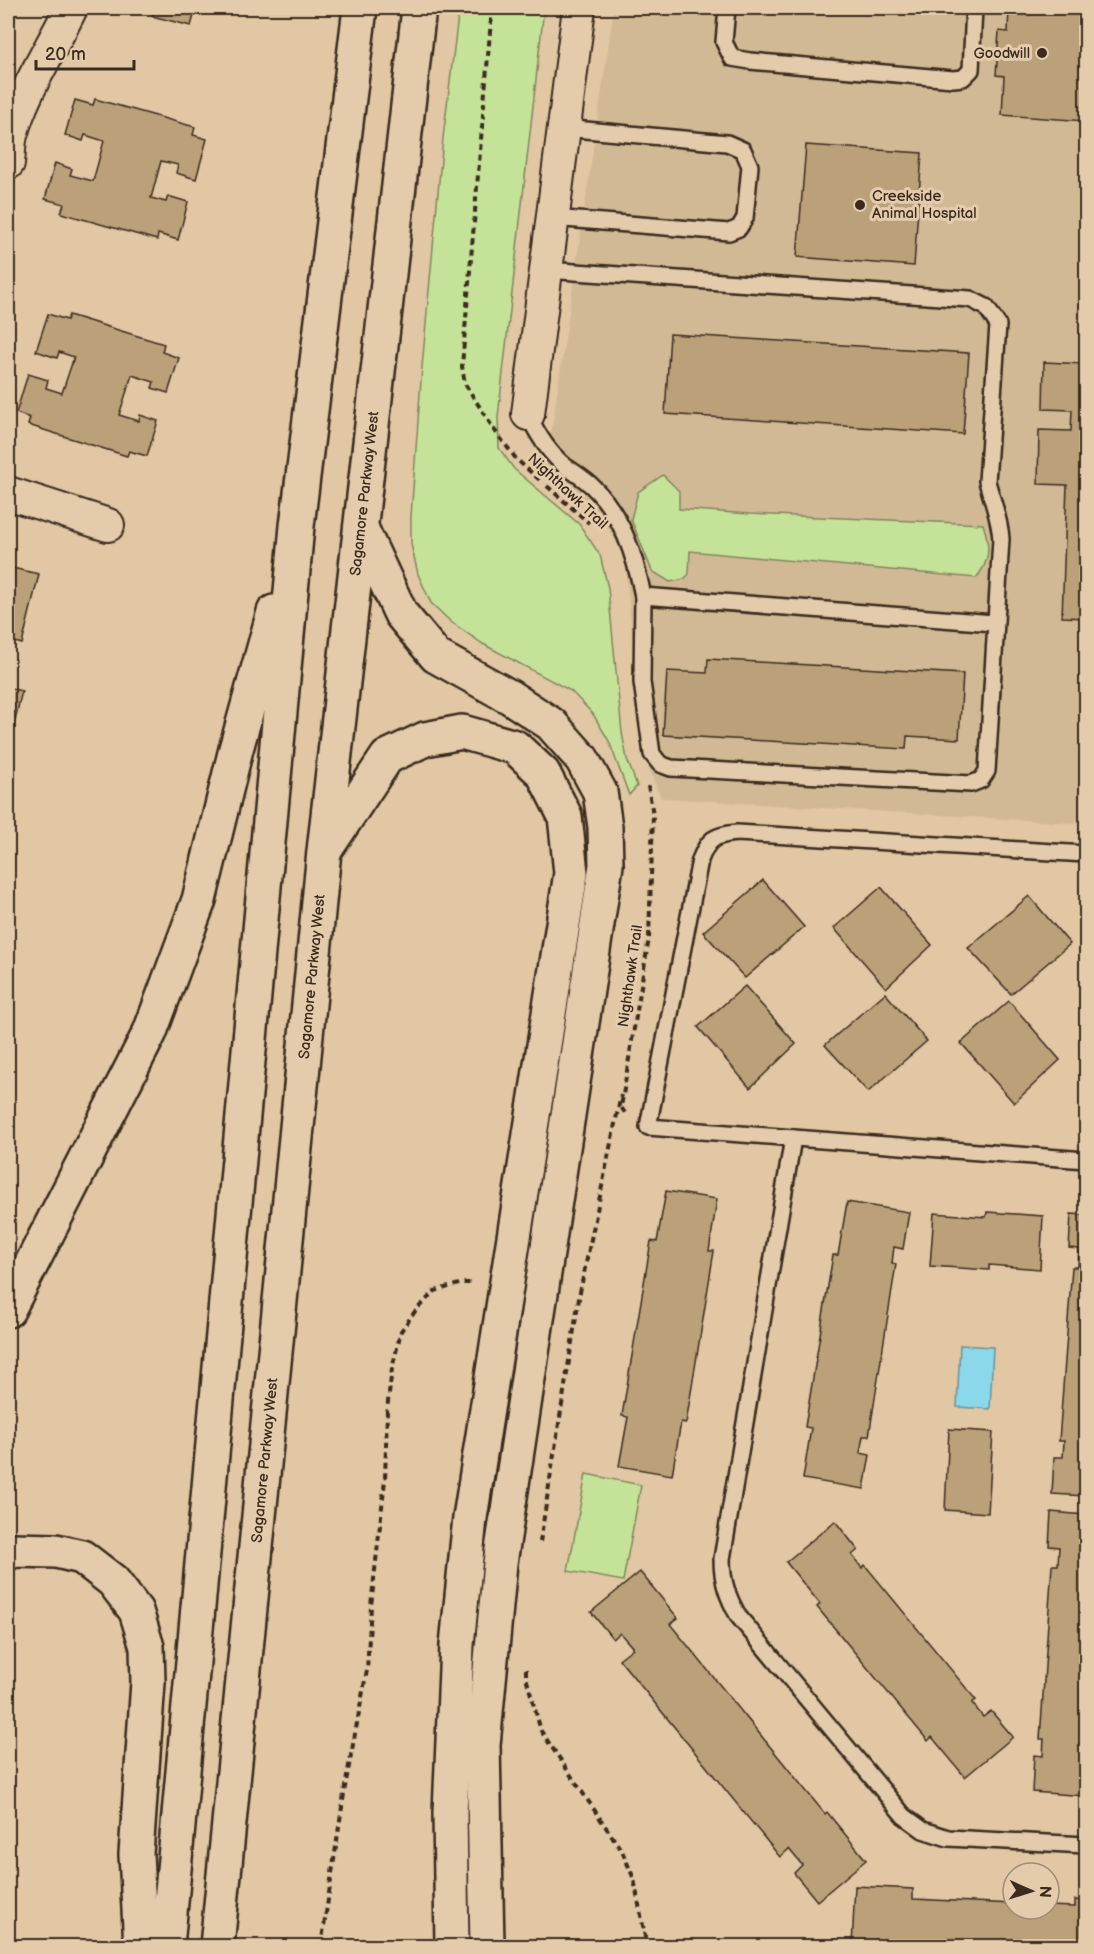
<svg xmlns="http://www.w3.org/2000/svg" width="1094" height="1954" font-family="'Balsamiq Sans',sans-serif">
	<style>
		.built { fill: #d2b995 }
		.green { fill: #c5e299; stroke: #80865c; stroke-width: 1.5 }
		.water { fill: #8bd8ea; stroke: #6b9298; stroke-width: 1.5 }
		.building { fill: #baa179; stroke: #3b2a1e; stroke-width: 1.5 }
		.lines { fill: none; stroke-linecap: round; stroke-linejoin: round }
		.lane-casing { stroke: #3b2a1e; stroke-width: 20 }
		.street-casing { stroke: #3b2a1e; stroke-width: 36 }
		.highway-casing { stroke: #3b2a1e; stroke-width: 38 }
		.path { stroke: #3b2a1e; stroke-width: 4; stroke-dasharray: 6 4.5; stroke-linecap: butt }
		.lane { stroke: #e4cbac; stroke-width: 15 }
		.street { stroke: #e4cbac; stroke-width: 32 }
		.highway { stroke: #e4cbac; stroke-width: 33 }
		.poi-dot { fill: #3b2a1e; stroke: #e4cbac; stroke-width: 2 }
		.labels { text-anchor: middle; stroke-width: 6; stroke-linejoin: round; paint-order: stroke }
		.poi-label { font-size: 15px; fill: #3b2a1e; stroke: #e4cbac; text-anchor: end }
		.street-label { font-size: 15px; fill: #3b2a1e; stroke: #e4cbac }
	</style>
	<rect width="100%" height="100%" fill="#e1c7a4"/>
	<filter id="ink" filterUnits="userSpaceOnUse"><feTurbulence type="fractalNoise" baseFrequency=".0167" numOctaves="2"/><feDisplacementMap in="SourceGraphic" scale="12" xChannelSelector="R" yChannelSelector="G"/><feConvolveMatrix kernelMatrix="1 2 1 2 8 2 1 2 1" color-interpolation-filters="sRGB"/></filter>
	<g filter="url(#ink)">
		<path class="built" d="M614,8H1086V824L661,798L643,754L625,560L604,519L545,475Z"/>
		<g class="green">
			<path d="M459,8H544L498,417L499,448L514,469L579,524L600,555L608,588L622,733L627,759L637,786L629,795L609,741L593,714L571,691L483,644L451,622L431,603L418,574L411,544V516L422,367L443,138Z"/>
			<path d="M663,475L679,491V509L750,514L983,524C990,546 991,561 976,578L690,551L689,574L684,579L670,582L652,571L631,519L638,492Z"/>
			<path d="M586,1474L641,1485L623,1581L568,1571Z"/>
		</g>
		<path class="water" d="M960,1345L993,1347L990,1409L957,1407Z"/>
		<g class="building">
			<path d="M154,8H196L191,26L152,16Z"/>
			<path d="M1009,8H1086V121L1002,115L1004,76L996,75L999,31L1008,32Z"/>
			<path d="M95,99L195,127L193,135L207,139L196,179L176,173L178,165L161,161L151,198L166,202L168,196L188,202L178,240L158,234L157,240L61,213L64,204L45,199L55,163L72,169L70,175L93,181L104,141L85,135L83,141L65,135L75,100L93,105Z"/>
			<path d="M806,145L922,153L914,266L797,257Z"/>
			<path d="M48,314L67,320L69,315L164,344L162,352L179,358L168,393L152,388L154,382L132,375L119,415L139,421L140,415L158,421L147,456L129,451L127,456L28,425L30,418L16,413L28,374L48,380L46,388L62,393L74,357L59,352L57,358L36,351Z"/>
			<path d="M670,334L969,353L963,434L665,414Z"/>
			<path d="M1044,362L1086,364V618L1062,617L1067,485L1038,484L1039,430L1071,431L1072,410L1043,409Z"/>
			<path d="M8,567L39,574L22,644L8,640Z"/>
			<path d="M708,659L963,674L959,739L907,736L906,749L663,735L667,671L707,673Z"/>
			<path d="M8,688L22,691L8,749Z"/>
			<path d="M763,880L804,927L745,978L703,932Z"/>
			<path d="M881,887L932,945L886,988L834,928Z"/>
			<path d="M1029,896L1070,944L1011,994L968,948Z"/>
			<path d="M745,986L796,1044L750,1088L698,1027Z"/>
			<path d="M885,993L927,1041L868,1092L825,1045Z"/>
			<path d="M1009,1001L1060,1060L1014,1103L961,1043Z"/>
			<path d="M666,1191L717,1199L709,1251H714L686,1423L681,1422L672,1475L619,1466L628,1417L622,1416L651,1241L657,1242Z"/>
			<path d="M847,1202L909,1212L903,1249L894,1247L892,1263L896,1264L869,1436H863L860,1453L870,1455L864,1489L803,1479L811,1428L805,1427L833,1255H838Z"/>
			<path d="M987,1212L1043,1216L1040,1269L989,1265V1270L930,1266L934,1213L986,1217Z"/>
			<path d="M1071,1214L1086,1215V1496L1052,1494L1054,1457H1063L1064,1441H1059L1072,1267H1078L1079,1249L1069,1248Z"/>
			<path d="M949,1429L993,1432L988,1513L945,1510Z"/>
			<path d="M1051,1512L1086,1515V1796L1032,1792L1034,1755L1043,1756L1044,1739H1040L1052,1565H1058L1059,1547L1049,1546Z"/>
			<path d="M835,1521L858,1550L852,1555L862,1568L865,1565L976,1700L972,1703L983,1717L991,1711L1013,1737L965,1777L932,1737L928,1741L817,1607L820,1604L786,1562Z"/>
			<path d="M640,1572L678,1618L670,1624L825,1814L827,1812L866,1860L817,1901L794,1873L802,1865L789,1849L780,1857L619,1659L633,1648L620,1633L613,1639L591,1612Z"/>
			<path d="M855,1886L913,1889V1899L1013,1904V1909H1049V1906L1075,1907V1900L1086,1901V1946H904V1942L888,1941L887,1946H852Z"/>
		</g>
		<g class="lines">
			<defs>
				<g id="lane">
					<path d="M727,8L724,42L732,58L750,61L953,79L963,78L971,70L974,8"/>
					<path d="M552,218L729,232L739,228L745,218L750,166L743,150L727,143L564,128"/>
					<path d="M546,270L970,299L986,307L998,325L987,481C992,501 1000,519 1001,539L987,771L981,780L971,784L671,768L660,764L652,754L642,682L643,596L994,623"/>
					<path d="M528,414C537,434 548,452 565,466C574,472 583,478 591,485C622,514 635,556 643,596"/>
					<path d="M1086,854L737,833C714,835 708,839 700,860L648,1127L1086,1160"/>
					<path d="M793,1138L722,1559C722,1582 728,1598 739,1617L904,1816L923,1830L948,1838L1086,1845"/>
				</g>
				<g id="street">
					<path d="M8,163C9,153 9,143 11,135C23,91 52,48 71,8"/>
					<path d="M528,414L579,8"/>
					<path d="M8,493L108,525"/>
				</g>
				<g id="highway">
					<path d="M361,528L401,614L436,656L510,697L551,724L582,759L600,792L605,827L606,865L500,1563L483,1745L487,1946"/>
					<path d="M327,847L387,757L425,739L462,732L515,747L543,773L565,816L571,873L470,1518L457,1645L450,1813L452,1946"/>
					<path d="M8,1310L150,1032L199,900L236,749L274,612"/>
					<path d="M8,1553L13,1550L56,1551L82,1557L113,1581L136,1611L147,1647L148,1682L136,1854L141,1946"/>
					<path d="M167,1946L297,526L360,8"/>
					<path id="s1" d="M217,1946L324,851L419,8"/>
				</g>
			</defs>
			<use href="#lane" class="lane-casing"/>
			<use href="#street" class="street-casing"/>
			<use href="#highway" class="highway-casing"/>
			<g class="path">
				<path d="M492,8L462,366L465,384L495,431L517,460L541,481"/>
				<path d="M547,486L589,523"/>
				<path d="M625,1113L621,1107L649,938L653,815L648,786"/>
				<path d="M540,1542L580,1292L621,1095"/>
				<path d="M526,1669V1677L541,1731L622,1851L634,1879L645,1936L644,1946"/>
				<path d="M321,1946L345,1787L367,1670L371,1606L385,1480L387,1410L392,1369L401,1331L416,1310L435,1291L462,1283H473"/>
			</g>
			<use href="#lane" class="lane"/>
			<use href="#street" class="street"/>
			<use href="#highway" class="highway"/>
		</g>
	</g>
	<g class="poi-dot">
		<circle cx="1042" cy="53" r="6"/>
		<circle cx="860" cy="205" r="6"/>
	</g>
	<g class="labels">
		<g class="poi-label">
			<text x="1030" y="58">Goodwill</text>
			<text x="872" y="201" text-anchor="start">Creekside<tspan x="872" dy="17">Animal Hospital</tspan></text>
		</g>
		<g class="street-label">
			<text transform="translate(568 491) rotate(43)" y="5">Nighthawk Trail</text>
			<text dy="5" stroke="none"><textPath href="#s1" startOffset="1460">Sagamore Parkway West</textPath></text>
			<text dy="5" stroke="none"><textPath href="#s1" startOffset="974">Sagamore Parkway West</textPath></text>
			<text transform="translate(630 976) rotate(-82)" y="5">Nighthawk Trail</text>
			<text dy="5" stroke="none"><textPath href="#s1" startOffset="488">Sagamore Parkway West</textPath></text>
		</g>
	</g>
	<rect width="1094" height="1954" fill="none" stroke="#e4cbac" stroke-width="30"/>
	<rect x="15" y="15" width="1064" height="1924" fill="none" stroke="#3b2a1e" stroke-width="2" filter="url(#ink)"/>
	<g transform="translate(1031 1891) rotate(93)"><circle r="28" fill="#e4cbac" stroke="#a08b73" stroke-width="1.5"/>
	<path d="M0-4.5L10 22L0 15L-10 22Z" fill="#3b2a1e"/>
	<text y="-9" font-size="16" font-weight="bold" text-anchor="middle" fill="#3b2a1e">N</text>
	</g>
	<path d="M36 60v9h98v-9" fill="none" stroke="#3b2a1e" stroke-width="3"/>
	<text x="45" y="60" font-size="18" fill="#3b2a1e" stroke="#e4cbac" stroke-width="4.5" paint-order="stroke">20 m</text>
</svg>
